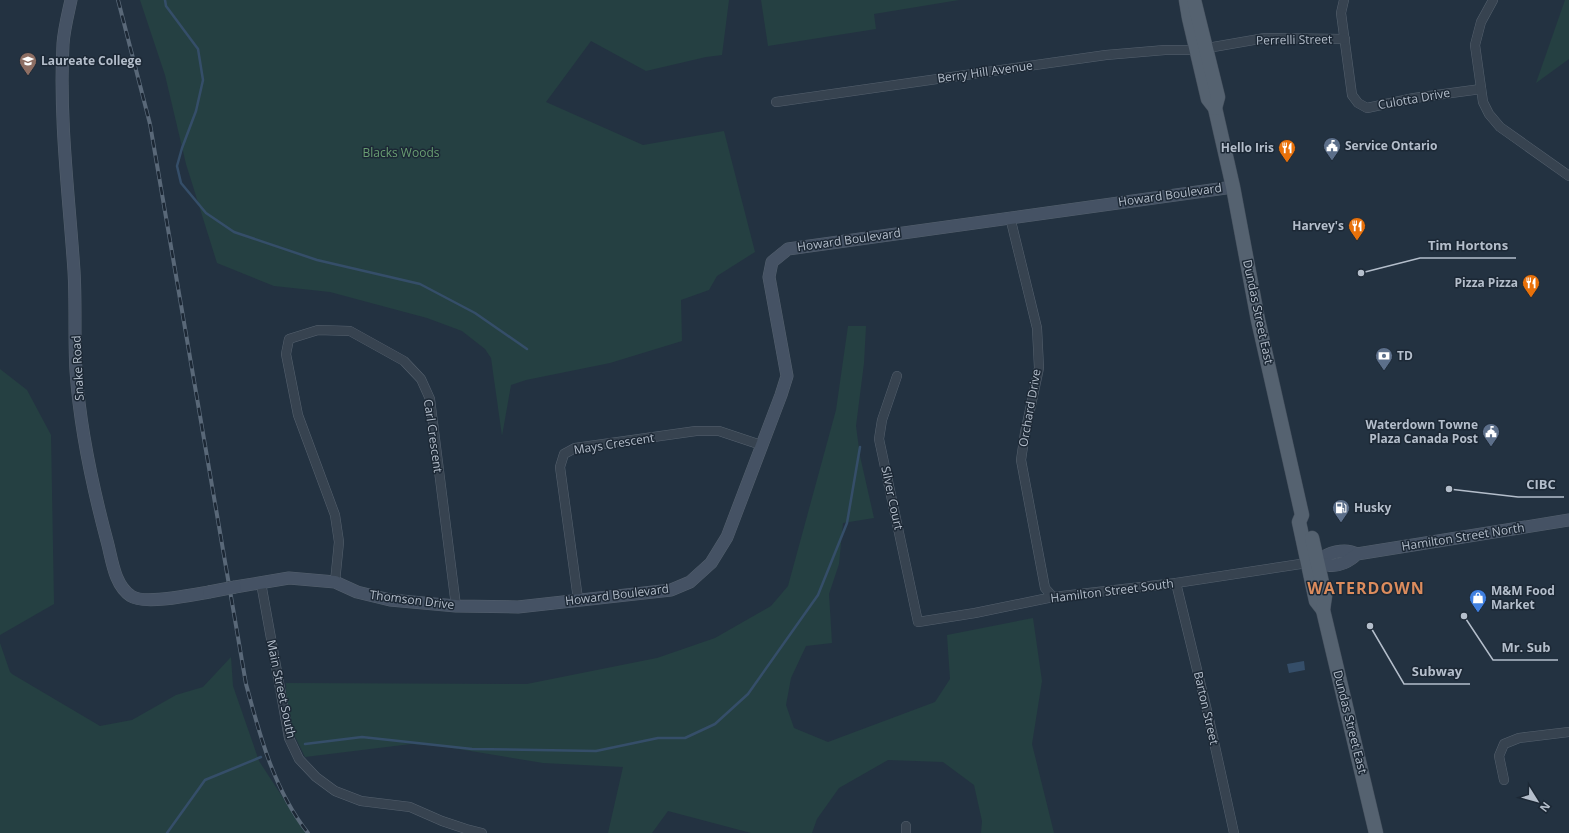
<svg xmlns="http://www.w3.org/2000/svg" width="1569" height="833" font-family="'Open Sans',sans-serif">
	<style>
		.green { fill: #254042 }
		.water { fill: #354e69 }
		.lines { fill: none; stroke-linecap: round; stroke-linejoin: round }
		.stream { stroke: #354e69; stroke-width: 2.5 }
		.street-casing { stroke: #55616e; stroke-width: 10 }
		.secondary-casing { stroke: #55616e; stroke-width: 13 }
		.primary-casing { stroke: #444f5c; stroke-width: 15 }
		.street { stroke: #374350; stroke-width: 9 }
		.secondary { stroke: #455264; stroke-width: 12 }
		.primary { stroke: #556270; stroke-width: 14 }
		.rail-casing { stroke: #596878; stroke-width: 4 }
		.rail { stroke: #1c2835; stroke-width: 2.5; stroke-dasharray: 8; stroke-linecap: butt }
		.secondary-bridge-casing { stroke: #55616e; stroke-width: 13; stroke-linecap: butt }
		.secondary-bridge { stroke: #455264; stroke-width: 12 }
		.labels { text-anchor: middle; stroke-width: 3; stroke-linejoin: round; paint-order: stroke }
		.street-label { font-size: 12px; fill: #b4becb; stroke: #1c2835 }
		.poi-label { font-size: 12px; font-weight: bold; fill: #b4becb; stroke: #1c2835; text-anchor: start }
		.park-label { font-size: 12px; fill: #699e72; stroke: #1c2835 }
		.district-label { font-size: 16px; font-weight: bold; letter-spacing: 1px; fill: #dc8c5d; stroke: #1c2835 }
		.leader { fill: none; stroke: #b4becb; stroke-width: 1.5 }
		.callout-dot { fill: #b4becb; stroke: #1c2835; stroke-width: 1.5 }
		.callout-label { font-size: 13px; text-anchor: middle; font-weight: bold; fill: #b4becb; stroke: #1c2835; stroke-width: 3; stroke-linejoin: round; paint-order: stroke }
	</style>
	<rect width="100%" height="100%" fill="#233241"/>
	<g class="green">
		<path d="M140,0H729L722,55L706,57L646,71L591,41L546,102L643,145L724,131L755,252L717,276L709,290L681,300L682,341L610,363L526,380L511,385L502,436L491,358L485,349L462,331L427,318L330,292L274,286L217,263L186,164L165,75Z"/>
		<path d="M761,0H959L874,14L876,29L768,46Z"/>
		<path d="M1565,0H1569V59L1536,83Z"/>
		<path d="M848,326H866L864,363L856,426L860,456L874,518L843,523L839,564L829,594L832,643L806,646L791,678L786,705L794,728L828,742L935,702L950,679L947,635L1033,618L1042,681L1032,744L1054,833H981L982,821L974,785L943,762L888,760L839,788L817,819L812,833H751L668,811L652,833H608L623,767L543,763L440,746L411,744L305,757L287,720L286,683L527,684L657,658L715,638L771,606L788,586L836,410Z"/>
		<path d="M0,369L27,390L51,435L54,604L0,635Z"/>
		<path d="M0,643L10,672L12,674L100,726L132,720L176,695L203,687L231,657L233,686L259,761L306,833H0Z"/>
	</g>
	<path class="water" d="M1304,661L1305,670L1289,673L1287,664Z"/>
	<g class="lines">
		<g class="stream">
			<path d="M165,0L166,6L198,49L203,80L196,111L182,148L177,166L181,183L206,213L234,232L317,260L420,284L475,313L527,349"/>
			<path d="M305,744L362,737L472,749L596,751L658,738H685L715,724L748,694L818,595L847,523L860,447"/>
			<path d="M167,833L205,780L261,757"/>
		</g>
		<defs>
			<g id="street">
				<path d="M1344,0L1341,13L1352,95L1358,103L1367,108L1414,98L1481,89"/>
				<path d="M1493,0L1481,22L1475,45L1483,102L1489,114L1500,127L1569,176"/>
				<path d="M776,102L1106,55L1165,50H1196L1265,38L1345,39"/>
				<path d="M1010,217L1037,328L1039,368L1025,433L1021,460L1045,588L1053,597"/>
				<path d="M897,376L882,420L879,439L918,622L975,613L1053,597L1176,583L1307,563"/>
				<path d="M335,582L339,542L335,515L298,415L286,354L289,339L318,330L350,331L404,361L421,379L430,399L456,606"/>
				<path d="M261,583L289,738L299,759L316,777L335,791L361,801L410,807L442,821L466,829L482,833"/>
				<path d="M1176,583L1209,719L1234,833"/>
				<path d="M578,599L560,467L564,454L575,448L696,431H719L761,445"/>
				<path d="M1504,780L1499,756L1504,744L1519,738L1569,732"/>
				<path d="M906,833V826"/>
			</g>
			<g id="secondary">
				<path d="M71,0C68,14 64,29 63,44C59,120 69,196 74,271C76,304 74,338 76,371C80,429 92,485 107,541C112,559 114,585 131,596C144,605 192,595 209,592"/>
				<path d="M1317,561C1328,553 1344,547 1357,554"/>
				<path d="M1309,562C1317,561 1321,564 1328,565C1339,567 1350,561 1357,554L1569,520"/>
				<path d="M235,587L289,578L335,582L357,592L390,600L456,606L518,607L671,590L690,582L711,563L727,537L781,395L787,376L769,277L772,262L788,249L1233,187"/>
			</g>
			<g id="primary">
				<path d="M1186,0L1189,18L1208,99L1215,108L1233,187L1258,320L1302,515L1299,522L1316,601L1323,610"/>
				<path d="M1194,0L1218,97L1215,108"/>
				<path d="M1312,538L1325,596L1323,610L1376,833"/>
			</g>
		</defs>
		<use href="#street" class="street-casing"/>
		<use href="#secondary" class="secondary-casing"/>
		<use href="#primary" class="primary-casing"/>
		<use href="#street" class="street"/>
		<use href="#secondary" class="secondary"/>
		<use href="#primary" class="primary"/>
		<defs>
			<path id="rail" d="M118,0L150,124L246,684C260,736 274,790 308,833"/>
		</defs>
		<use href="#rail" class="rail-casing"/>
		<use href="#rail" class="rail"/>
		<defs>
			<path id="secondary-bridge" d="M209,592L235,587"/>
		</defs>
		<use href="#secondary-bridge" class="secondary-bridge-casing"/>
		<use href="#secondary-bridge" class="secondary-bridge"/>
	</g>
	<defs>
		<symbol id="school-pin" viewBox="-11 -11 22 30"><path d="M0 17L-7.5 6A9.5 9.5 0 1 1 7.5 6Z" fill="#8d6e63" stroke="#1c2835"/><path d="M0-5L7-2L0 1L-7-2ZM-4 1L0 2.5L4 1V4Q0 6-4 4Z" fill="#fff"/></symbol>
		<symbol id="civic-pin" viewBox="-11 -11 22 30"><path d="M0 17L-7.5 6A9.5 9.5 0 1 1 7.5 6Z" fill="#5c6f8a" stroke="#1c2835"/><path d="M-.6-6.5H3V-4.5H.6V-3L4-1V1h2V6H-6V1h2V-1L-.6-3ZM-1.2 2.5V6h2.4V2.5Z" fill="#fff"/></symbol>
		<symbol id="restaurant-pin" viewBox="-11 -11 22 30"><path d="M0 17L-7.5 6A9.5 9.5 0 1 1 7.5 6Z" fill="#e8710a" stroke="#1c2835"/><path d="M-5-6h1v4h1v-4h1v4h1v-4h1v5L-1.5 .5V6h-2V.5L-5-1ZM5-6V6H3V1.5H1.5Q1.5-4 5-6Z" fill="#fff"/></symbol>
		<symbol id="bank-pin" viewBox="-11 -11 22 30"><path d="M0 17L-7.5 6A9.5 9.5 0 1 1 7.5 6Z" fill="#5c6f8a" stroke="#1c2835"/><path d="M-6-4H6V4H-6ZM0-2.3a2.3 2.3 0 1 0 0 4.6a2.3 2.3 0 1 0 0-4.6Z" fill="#fff"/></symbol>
		<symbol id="fuel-pin" viewBox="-11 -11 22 30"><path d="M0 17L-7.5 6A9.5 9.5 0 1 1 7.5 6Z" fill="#5c6f8a" stroke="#1c2835"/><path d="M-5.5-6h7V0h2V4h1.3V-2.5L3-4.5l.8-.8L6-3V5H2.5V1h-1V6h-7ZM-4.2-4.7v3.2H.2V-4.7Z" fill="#fff"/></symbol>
		<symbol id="shop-pin" viewBox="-11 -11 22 30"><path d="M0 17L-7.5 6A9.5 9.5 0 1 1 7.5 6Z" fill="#3f7fe0" stroke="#1c2835"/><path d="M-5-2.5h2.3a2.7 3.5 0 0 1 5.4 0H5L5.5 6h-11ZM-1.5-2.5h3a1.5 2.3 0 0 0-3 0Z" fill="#fff"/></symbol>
	</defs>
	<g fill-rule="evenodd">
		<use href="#school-pin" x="18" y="51" width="20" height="27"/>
		<use href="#civic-pin" x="1322" y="136" width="20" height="27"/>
		<use href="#restaurant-pin" x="1277" y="138" width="20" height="27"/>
		<use href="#restaurant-pin" x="1347" y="216" width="20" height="27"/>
		<use href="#restaurant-pin" x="1521" y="273" width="20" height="27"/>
		<use href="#bank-pin" x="1374" y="346" width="20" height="27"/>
		<use href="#civic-pin" x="1481" y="422" width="20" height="27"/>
		<use href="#fuel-pin" x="1331" y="498" width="20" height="27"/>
		<use href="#shop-pin" x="1468" y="588" width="20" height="27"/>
	</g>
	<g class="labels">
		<g class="street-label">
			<text transform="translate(1294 40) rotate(-1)" y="4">Perrelli Street</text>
			<text transform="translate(985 72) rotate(-8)" y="4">Berry Hill Avenue</text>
			<text transform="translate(1414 99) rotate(-10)" y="4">Culotta Drive</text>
			<text transform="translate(1170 195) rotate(-8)" y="4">Howard Boulevard</text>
			<text transform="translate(849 240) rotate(-8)" y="4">Howard Boulevard</text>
			<text transform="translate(1258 312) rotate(78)" y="4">Dundas Street East</text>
			<text transform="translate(78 368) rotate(-93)" y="4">Snake Road</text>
			<text transform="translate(1030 408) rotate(-80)" y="4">Orchard Drive</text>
			<text transform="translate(433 436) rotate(82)" y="4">Carl Crescent</text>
			<text transform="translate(614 444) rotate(-9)" y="4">Mays Crescent</text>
			<text transform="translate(892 498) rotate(78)" y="4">Silver Court</text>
			<text transform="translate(1463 537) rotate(-9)" y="4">Hamilton Street North</text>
			<text transform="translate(1112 591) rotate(-7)" y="4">Hamilton Street South</text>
			<text transform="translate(617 595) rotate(-7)" y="4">Howard Boulevard</text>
			<text transform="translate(412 600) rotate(7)" y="4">Thomson Drive</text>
			<text transform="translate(281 689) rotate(78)" y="4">Main Street South</text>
			<text transform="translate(1206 708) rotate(77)" y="4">Barton Street</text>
			<text transform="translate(1350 722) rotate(76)" y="4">Dundas Street East</text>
		</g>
		<g class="poi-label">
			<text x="41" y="65">Laureate College</text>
			<text x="1345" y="150">Service Ontario</text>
			<text x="1274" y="152" text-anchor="end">Hello Iris</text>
			<text x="1344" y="230" text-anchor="end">Harvey's</text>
			<text x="1518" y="287" text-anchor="end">Pizza Pizza</text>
			<text x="1397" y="360">TD</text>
			<text x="1478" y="429" text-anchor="end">Waterdown Towne<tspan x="1478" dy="14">Plaza Canada Post</tspan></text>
			<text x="1354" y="512">Husky</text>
			<text x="1491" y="595">M&amp;M Food<tspan x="1491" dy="14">Market</tspan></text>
		</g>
		<g class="park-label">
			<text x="401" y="157">Blacks Woods</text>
		</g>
		<g class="district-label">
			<text x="1366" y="594">WATERDOWN</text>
		</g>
	</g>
	<path class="leader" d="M1361 273L1420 258H1516M1449 489L1518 497H1564M1464 616L1493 660H1558M1370 626L1404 684H1470"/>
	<g class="callout-dot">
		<circle cx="1361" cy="273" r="4"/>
		<circle cx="1449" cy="489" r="4"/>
		<circle cx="1464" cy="616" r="4"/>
		<circle cx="1370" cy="626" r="4"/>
	</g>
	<g class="callout-label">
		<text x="1468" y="250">Tim Hortons</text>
		<text x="1541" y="489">CIBC</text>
		<text x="1526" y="652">Mr. Sub</text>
		<text x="1437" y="676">Subway</text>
	</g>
	<g transform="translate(1537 801) rotate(127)" stroke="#1c2835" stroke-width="3" paint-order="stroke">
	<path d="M0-3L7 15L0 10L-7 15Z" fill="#b4becb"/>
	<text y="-6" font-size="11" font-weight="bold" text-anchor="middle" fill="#b4becb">N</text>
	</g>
</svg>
